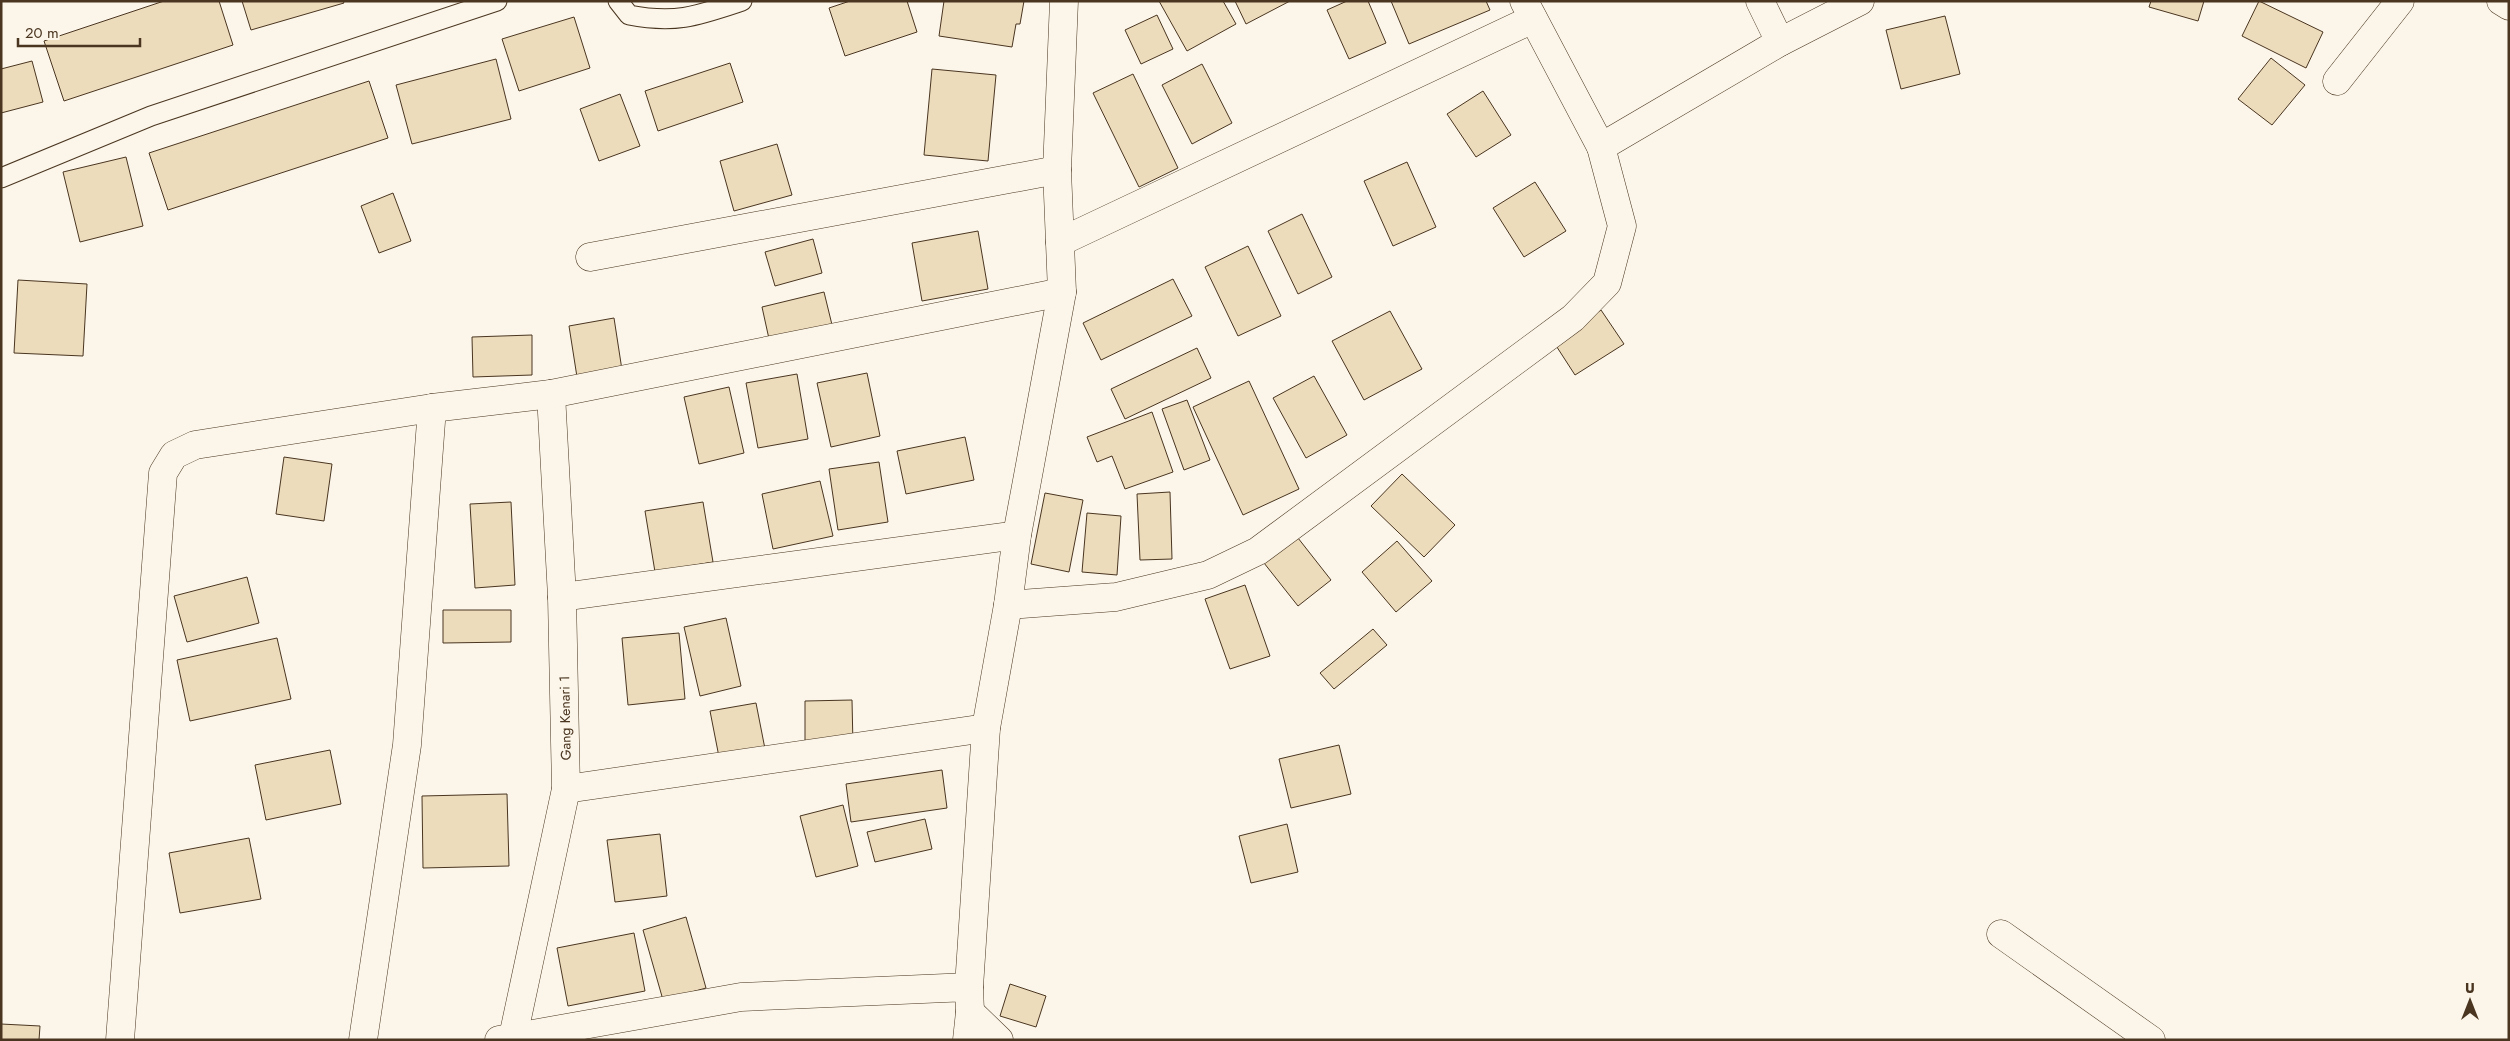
<svg xmlns="http://www.w3.org/2000/svg" width="2510" height="1041" font-family="Jost,sans-serif">
	<style>
		.building { fill: #ecdcbc; stroke: #4a3520 }
		.lines { fill: none; stroke-linecap: round; stroke-linejoin: round }
		.lane-casing { stroke: #4a3520; stroke-width: 21 }
		.street-casing { stroke: #4a3520; stroke-width: 29 }
		.secondary-casing { stroke: #4a3520; stroke-width: 29 }
		.lane { stroke: #fbf6e9; stroke-width: 19 }
		.street { stroke: #fbf6e9; stroke-width: 28 }
		.secondary { stroke: #fbf6e9; stroke-width: 28 }
		.labels { text-anchor: middle; stroke-width: 4; stroke-linejoin: round; paint-order: stroke }
		.street-label { font-size: 14px; fill: #4a3520; stroke: #fbf6e9 }
	</style>
	<rect width="100%" height="100%" fill="#fbf6e9"/>
	<g class="building">
		<path d="M164,1H219L233,45L64,101L44,41Z"/>
		<path d="M242,1H343L344,3L251,30Z"/>
		<path d="M850,1H907L917,32L845,56L829,8Z"/>
		<path d="M944,1H1024L1020,24H1016L1012,47L939,36Z"/>
		<path d="M1159,1H1223L1236,24L1187,51Z"/>
		<path d="M1235,1H1290L1246,24Z"/>
		<path d="M1347,1H1368L1386,43L1349,59L1327,10Z"/>
		<path d="M1391,1H1486L1490,10L1409,44Z"/>
		<path d="M2151,1H2204L2198,21L2149,7Z"/>
		<path d="M2259,1L2323,32L2306,68L2242,36Z"/>
		<path d="M1157,15L1173,49L1141,64L1125,30Z"/>
		<path d="M1945,16L1960,74L1901,89L1886,30Z"/>
		<path d="M574,17L590,68L519,91L502,39Z"/>
		<path d="M2271,58L2305,85L2272,125L2238,99Z"/>
		<path d="M496,59L511,119L412,144L396,85Z"/>
		<path d="M32,61L43,102L1,113V69Z"/>
		<path d="M730,63L743,102L658,131L645,91Z"/>
		<path d="M1202,64L1232,123L1192,144L1162,85Z"/>
		<path d="M932,69L996,75L988,161L924,155Z"/>
		<path d="M1133,74L1178,168L1139,187L1093,93Z"/>
		<path d="M369,81L388,138L168,210L149,153Z"/>
		<path d="M1483,91L1511,135L1476,157L1447,114Z"/>
		<path d="M620,94L640,146L599,161L580,109Z"/>
		<path d="M777,144L792,195L734,211L720,161Z"/>
		<path d="M126,157L143,226L80,242L63,172Z"/>
		<path d="M1407,162L1436,227L1393,246L1364,181Z"/>
		<path d="M1535,182L1566,231L1524,257L1493,208Z"/>
		<path d="M393,193L411,241L379,253L361,206Z"/>
		<path d="M1302,214L1332,277L1298,294L1268,231Z"/>
		<path d="M978,231L988,289L922,301L912,243Z"/>
		<path d="M813,239L822,273L775,286L765,252Z"/>
		<path d="M1248,246L1281,316L1238,336L1205,267Z"/>
		<path d="M1173,279L1192,316L1101,360L1083,323Z"/>
		<path d="M18,280L87,284L83,356L14,353Z"/>
		<path d="M824,292L834,333L771,348L762,307Z"/>
		<path d="M1601,310L1624,344L1575,375L1553,341Z"/>
		<path d="M1390,311L1422,369L1364,400L1332,341Z"/>
		<path d="M614,318L622,370L577,377L569,326Z"/>
		<path d="M532,335V375L473,377L472,337Z"/>
		<path d="M1197,348L1211,378L1125,419L1111,389Z"/>
		<path d="M867,373L880,436L831,447L817,383Z"/>
		<path d="M797,374L808,439L758,448L746,383Z"/>
		<path d="M1314,376L1347,435L1306,458L1273,398Z"/>
		<path d="M1249,381L1299,489L1243,515L1193,407Z"/>
		<path d="M729,387L744,453L699,464L684,397Z"/>
		<path d="M1187,400L1210,460L1184,470L1162,409Z"/>
		<path d="M1152,412L1173,472L1125,489L1112,456L1097,462L1087,437Z"/>
		<path d="M965,437L974,480L906,494L897,451Z"/>
		<path d="M284,457L332,464L324,521L276,514Z"/>
		<path d="M879,462L888,522L838,530L829,469Z"/>
		<path d="M1402,474L1455,525L1424,557L1371,506Z"/>
		<path d="M820,481L833,536L773,549L762,494Z"/>
		<path d="M1170,492L1172,559L1140,560L1137,494Z"/>
		<path d="M1045,493L1083,500L1069,572L1031,564Z"/>
		<path d="M511,502L515,585L475,588L470,504Z"/>
		<path d="M703,502L713,562L655,572L645,511Z"/>
		<path d="M1087,513L1121,516L1117,575L1082,572Z"/>
		<path d="M1298,538L1331,580L1298,606L1264,563Z"/>
		<path d="M1397,541L1432,581L1396,612L1362,572Z"/>
		<path d="M247,577L259,623L187,642L174,596Z"/>
		<path d="M1245,585L1270,656L1230,669L1205,599Z"/>
		<path d="M443,610H511V642L443,643Z"/>
		<path d="M726,618L741,686L700,696L684,627Z"/>
		<path d="M1373,629L1387,645L1334,689L1320,673Z"/>
		<path d="M679,633L685,699L628,705L622,638Z"/>
		<path d="M277,638L291,699L190,721L177,660Z"/>
		<path d="M852,700L853,746L805,748V701Z"/>
		<path d="M756,703L766,754L720,762L710,711Z"/>
		<path d="M1339,745L1351,794L1291,808L1279,759Z"/>
		<path d="M330,750L341,804L266,820L255,765Z"/>
		<path d="M942,770L947,808L851,822L846,784Z"/>
		<path d="M507,794L509,866L423,868L422,796Z"/>
		<path d="M843,805L858,866L816,877L800,816Z"/>
		<path d="M925,819L932,849L875,862L867,832Z"/>
		<path d="M1287,824L1298,872L1251,883L1239,836Z"/>
		<path d="M660,834L667,896L615,902L607,840Z"/>
		<path d="M249,838L261,899L180,913L169,853Z"/>
		<path d="M686,917L706,988L663,1000L643,930Z"/>
		<path d="M634,933L645,991L568,1006L557,948Z"/>
		<path d="M1010,984L1046,996L1036,1027L1000,1016Z"/>
		<path d="M1,1024L40,1026L39,1040H1Z"/>
	</g>
	<g class="lines">
		<defs>
			<g id="lane">
				<path d="M618,1L629,15C676,24 697,16 742,1"/>
				<path d="M1,178L151,116L497,1"/>
			</g>
			<g id="street">
				<path d="M1760,1L1780,42"/>
				<path d="M2501,1L2509,6"/>
				<path d="M2337,81L2400,1"/>
				<path d="M1601,147L1780,42L1860,1"/>
				<path d="M1060,242L1533,19"/>
				<path d="M590,257L1057,170"/>
				<path d="M562,597L1017,535"/>
				<path d="M1008,605L1116,597L1208,575L1258,551L1573,318L1607,283L1622,226L1601,147L1524,1"/>
				<path d="M566,789L986,728"/>
				<path d="M2001,934L2151,1040"/>
				<path d="M969,987L986,728L1008,605L1017,535L1062,292L1057,170L1064,1"/>
				<path d="M970,1012L999,1040"/>
				<path d="M513,1037L566,789L562,597L551,394"/>
				<path d="M120,1040L163,473L174,455L195,445L432,408L551,394L1062,292"/>
				<path d="M363,1040L407,745L432,408"/>
			</g>
			<path id="secondary" d="M499,1040L741,997L969,987L970,1012L967,1040"/>
		</defs>
		<use href="#lane" class="lane-casing"/>
		<use href="#street" class="street-casing"/>
		<use href="#secondary" class="secondary-casing"/>
		<use href="#lane" class="lane"/>
		<use href="#street" class="street"/>
		<use href="#secondary" class="secondary"/>
	</g>
	<g class="labels">
		<g class="street-label">
			<text transform="translate(565 718) rotate(-91)" y="5">Gang Kenari 1</text>
		</g>
	</g>
	<rect width="2510" height="1041" fill="none" stroke="#4a3520" stroke-width="5"/>
	<g transform="translate(2470 1001)" stroke="#fbf6e9" stroke-width="4" paint-order="stroke">
	<path d="M0-4L9 19L0 12L-9 19Z" fill="#4a3520"/>
	<text y="-8" font-size="14" font-weight="bold" text-anchor="middle" fill="#4a3520">U</text>
	</g>
	<path d="M18 38v8h122v-8" fill="none" stroke="#4a3520" stroke-width="2.5"/>
	<text x="25" y="38" font-size="15" fill="#4a3520" stroke="#fbf6e9" stroke-width="4" paint-order="stroke">20 m</text>
</svg>
